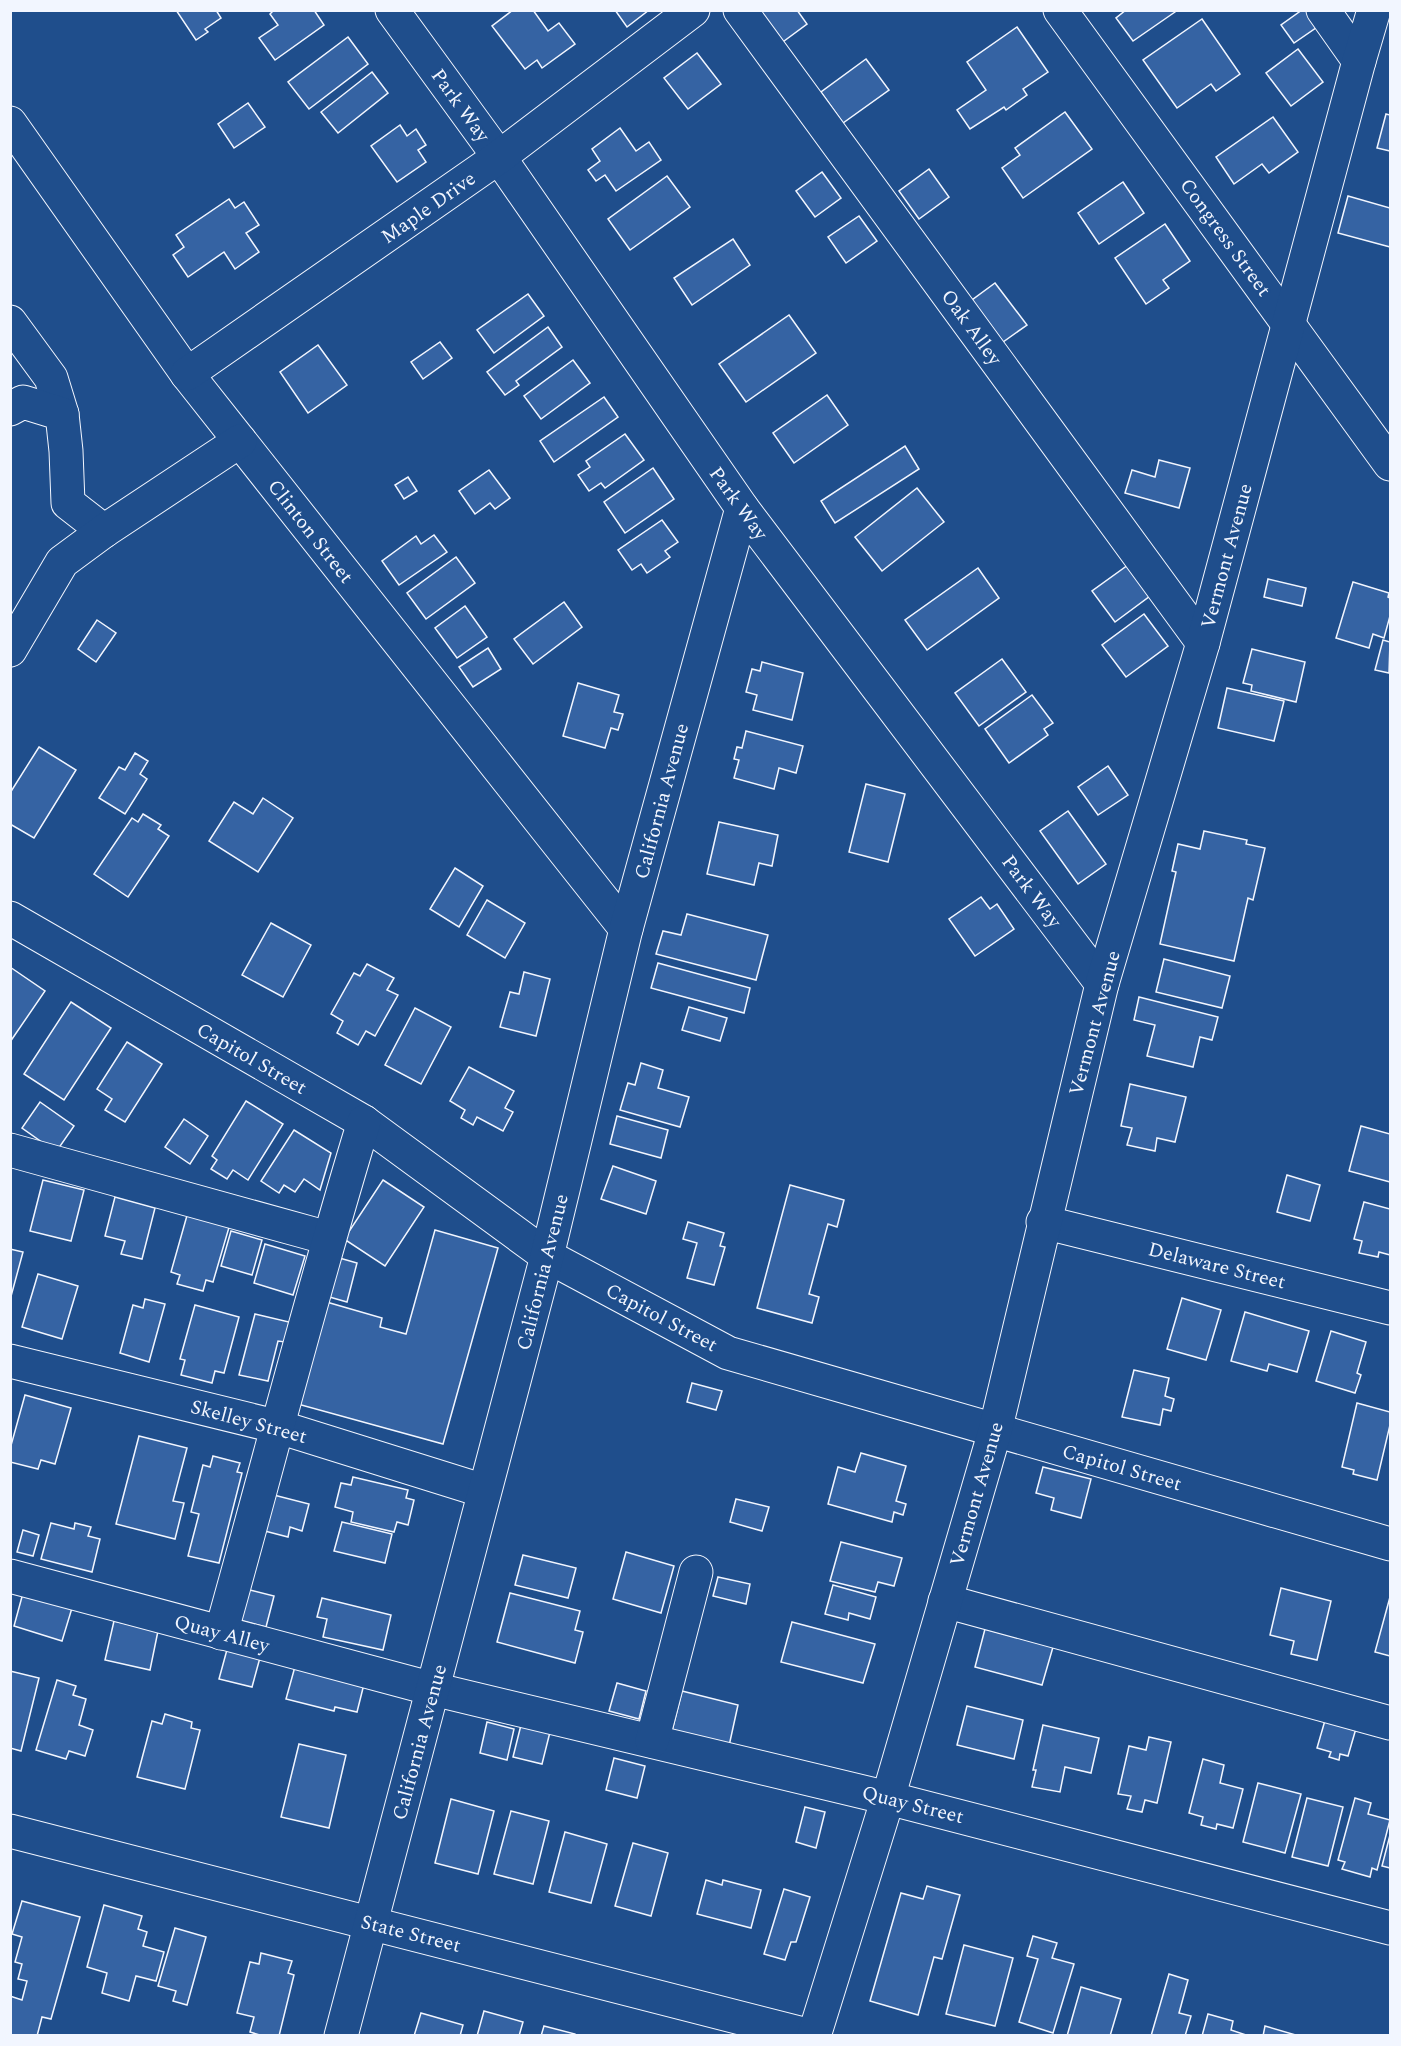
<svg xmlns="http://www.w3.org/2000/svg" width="1401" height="2046" font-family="Spectral,serif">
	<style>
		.building { fill: #3563a3; stroke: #f2f6ff; stroke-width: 1.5 }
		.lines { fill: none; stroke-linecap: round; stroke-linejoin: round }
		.minor-casing { stroke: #f2f6ff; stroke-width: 35 }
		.minor { stroke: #1f4e8c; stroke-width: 33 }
		.labels { text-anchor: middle; stroke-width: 4.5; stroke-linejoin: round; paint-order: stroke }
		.street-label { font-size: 20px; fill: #f2f6ff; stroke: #1f4e8c }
	</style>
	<rect width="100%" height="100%" fill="#1f4e8c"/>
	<g class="building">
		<path d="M176,10H216L221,18L205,29L208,32L196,40Z"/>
		<path d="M274,10H314L324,25L275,60L259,38L278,25L270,14Z"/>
		<path d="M513,10H533L548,31L559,23L575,44L542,68L537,60L525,69L492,26Z"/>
		<path d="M615,10H649L627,27Z"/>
		<path d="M756,10H797L807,24L780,44Z"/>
		<path d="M1126,10H1173L1175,12L1133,41L1116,18Z"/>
		<path d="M1302,10H1314L1323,23L1294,43L1281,25Z"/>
		<path d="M1202,19L1240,74L1216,91L1211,84L1177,108L1143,60Z"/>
		<path d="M1017,27L1048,72L1023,89L1027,95L1006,110L1004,107L970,129L957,110L986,90L967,62Z"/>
		<path d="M348,37L368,64L309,109L288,82Z"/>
		<path d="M1298,49L1323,82L1291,106L1266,73Z"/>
		<path d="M697,53L721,84L688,109L664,78Z"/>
		<path d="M866,59L889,90L843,123L821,92Z"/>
		<path d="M372,72L388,93L338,133L321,112Z"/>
		<path d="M248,103L265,127L234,148L218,124Z"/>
		<path d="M1065,112L1092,149L1023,198L1002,168L1020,155L1015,148Z"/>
		<path d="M1386,114L1390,115V151L1377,148Z"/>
		<path d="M1273,117L1298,152L1269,173L1262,164L1234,184L1216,157Z"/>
		<path d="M400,125L407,136L416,129L426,145L418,150L426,162L397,182L371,146Z"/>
		<path d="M620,128L636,151L649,142L661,160L616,191L605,175L596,181L588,170L600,161L592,149Z"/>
		<path d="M929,169L949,197L919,219L899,191Z"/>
		<path d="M822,172L841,198L815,217L796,191Z"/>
		<path d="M667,176L690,207L630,250L608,219Z"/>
		<path d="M1123,182L1144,213L1099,244L1078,213Z"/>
		<path d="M1348,196L1390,208V247L1338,233Z"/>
		<path d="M229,199L235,208L244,202L259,225L246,233L259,252L235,269L224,252L188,277L173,255L184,247L176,235Z"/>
		<path d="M859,216L877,241L846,263L828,237Z"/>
		<path d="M1165,224L1190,261L1163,280L1169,288L1146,304L1115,258Z"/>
		<path d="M733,239L750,265L692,305L674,278Z"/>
		<path d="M995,283L1027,325L1003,342L972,300Z"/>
		<path d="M528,294L544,316L494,353L477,330Z"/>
		<path d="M789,315L816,353L746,402L719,364Z"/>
		<path d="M548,327L562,347L516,381L519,385L505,395L487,372Z"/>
		<path d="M440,342L452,358L423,379L411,362Z"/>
		<path d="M318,345L347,385L308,413L280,372Z"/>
		<path d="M573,360L590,383L541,419L524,396Z"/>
		<path d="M827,395L848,425L794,463L773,433Z"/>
		<path d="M604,397L618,417L554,462L540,441Z"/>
		<path d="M625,434L644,460L605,488L601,483L589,491L578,475L590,467L586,461Z"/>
		<path d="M905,446L919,469L835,523L821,501Z"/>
		<path d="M1159,460L1190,468L1179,508L1125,493L1132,470L1155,477Z"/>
		<path d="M653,468L674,499L625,533L604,502Z"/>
		<path d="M489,470L510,498L495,509L490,503L475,514L459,491Z"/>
		<path d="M408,477L417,491L404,499L395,485Z"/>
		<path d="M917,488L944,522L882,571L855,537Z"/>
		<path d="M662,520L678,542L665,551L670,557L647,573L641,564L632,570L618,550Z"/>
		<path d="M434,535L447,552L399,585L382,561L416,536L421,544Z"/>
		<path d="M456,557L475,583L426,619L407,593Z"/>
		<path d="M1128,565L1150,596L1115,622L1092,591Z"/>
		<path d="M978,568L999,598L927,650L905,620Z"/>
		<path d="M1268,579L1306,588L1302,606L1264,597Z"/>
		<path d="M1353,582L1389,593L1388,597L1390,598V616L1384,638L1373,634L1369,648L1336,638Z"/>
		<path d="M564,602L582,627L533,664L514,639Z"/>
		<path d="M465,606L487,637L457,658L435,628Z"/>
		<path d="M1144,614L1168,646L1126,677L1102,645Z"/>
		<path d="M97,620L116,633L96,662L78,649Z"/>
		<path d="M1383,640L1390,642L1389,673L1375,670Z"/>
		<path d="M488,648L501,669L473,687L459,667Z"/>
		<path d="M1252,649L1305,662L1296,702L1251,691L1252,685L1243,683Z"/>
		<path d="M1002,659L1026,692L979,726L955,693Z"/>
		<path d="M762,662L803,673L792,720L753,710L757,695L746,692L752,669L760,671Z"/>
		<path d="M578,683L619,695L614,712L623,714L618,730L611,728L605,748L563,736Z"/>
		<path d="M1227,688L1284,701L1274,741L1218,728Z"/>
		<path d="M1032,695L1053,723L1044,729L1048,735L1009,763L985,729Z"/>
		<path d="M746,731L803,746L796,773L779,768L774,789L734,778L739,760L734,759L737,747L742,748Z"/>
		<path d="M39,747L76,770L34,838L10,824V793Z"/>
		<path d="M135,753L148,761L140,774L147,779L125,814L99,798L119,767L125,770Z"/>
		<path d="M1108,766L1128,795L1098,815L1078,787Z"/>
		<path d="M866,784L905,794L888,862L849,852Z"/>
		<path d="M263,798L293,818L258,872L209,841L234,802L253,814Z"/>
		<path d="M1068,811L1106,864L1078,884L1040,831Z"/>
		<path d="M143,814L161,825L158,829L169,836L128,897L94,874L132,818L138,822Z"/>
		<path d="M719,822L778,835L772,866L759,863L754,885L707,874Z"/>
		<path d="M1204,831L1247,840L1246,844L1265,848L1253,900L1248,898L1234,961L1160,944L1176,872L1172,871L1178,844L1200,849Z"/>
		<path d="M455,868L483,886L459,927L430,909Z"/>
		<path d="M981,897L990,909L997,904L1014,929L975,956L949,919Z"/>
		<path d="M487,900L525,923L505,958L467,935Z"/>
		<path d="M687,914L768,935L756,980L656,954L663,931L681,935Z"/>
		<path d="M271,923L311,945L283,997L242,975Z"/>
		<path d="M1164,959L1230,976L1222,1008L1156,992Z"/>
		<path d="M658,963L750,988L744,1013L651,988Z"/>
		<path d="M367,964L394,978L387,990L398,995L375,1036L366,1031L358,1045L337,1033L343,1021L331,1014L354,973L360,976Z"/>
		<path d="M10,967L45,991L10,1042Z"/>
		<path d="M524,972L550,979L536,1036L500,1027L510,992L519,994Z"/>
		<path d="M1139,997L1218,1017L1212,1040L1200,1037L1193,1067L1147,1056L1155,1025L1134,1020Z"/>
		<path d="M71,1002L111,1028L64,1100L24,1074Z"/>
		<path d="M689,1007L727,1018L720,1041L682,1030Z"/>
		<path d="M415,1008L451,1027L421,1084L385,1065Z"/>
		<path d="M127,1042L162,1064L125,1122L105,1110L112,1099L97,1089Z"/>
		<path d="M641,1063L663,1070L658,1088L689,1097L680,1127L620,1110L628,1083L635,1085Z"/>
		<path d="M469,1067L514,1091L505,1108L513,1112L503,1131L477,1117L473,1125L461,1118L465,1110L450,1101Z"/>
		<path d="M1130,1084L1186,1097L1175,1142L1157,1138L1155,1151L1127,1145L1132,1128L1121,1126Z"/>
		<path d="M246,1101L283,1124L248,1180L233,1170L227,1179L211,1169L217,1160L212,1156Z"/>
		<path d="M40,1102L74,1126L56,1152L22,1128Z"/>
		<path d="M617,1116L668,1130L661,1158L610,1144Z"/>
		<path d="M184,1119L208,1136L190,1164L165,1147Z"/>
		<path d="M1361,1126L1390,1134V1182L1349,1171Z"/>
		<path d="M294,1130L331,1153L320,1190L304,1179L295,1192L284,1185L279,1193L261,1181Z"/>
		<path d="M613,1166L656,1181L646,1214L601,1199Z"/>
		<path d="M1287,1175L1320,1185L1310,1221L1277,1212Z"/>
		<path d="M43,1180L84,1190L71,1241L30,1231Z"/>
		<path d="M383,1180L424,1207L385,1266L344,1239Z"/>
		<path d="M790,1185L844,1200L837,1227L828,1224L809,1294L819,1297L812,1323L757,1308Z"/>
		<path d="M115,1197L155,1208L142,1259L121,1254L125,1241L105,1236Z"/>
		<path d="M1364,1202L1390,1209V1255L1379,1252L1378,1257L1359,1253L1362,1241L1354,1239Z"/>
		<path d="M188,1212L230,1224L213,1282L206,1280L203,1291L177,1284L180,1275L171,1272Z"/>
		<path d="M688,1222L724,1233L720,1246L725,1247L714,1285L687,1278L697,1243L683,1239Z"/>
		<path d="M435,1230L498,1248L443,1444L294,1403L323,1301L382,1318L380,1327L406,1334Z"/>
		<path d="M231,1231L262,1240L252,1275L221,1266Z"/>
		<path d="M265,1244L305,1256L293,1295L254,1283Z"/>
		<path d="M10,1249L23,1252L10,1300Z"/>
		<path d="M329,1255L357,1263L347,1302L319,1294Z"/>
		<path d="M38,1274L78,1286L62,1339L22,1327Z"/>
		<path d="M1182,1298L1221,1310L1206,1360L1167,1349Z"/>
		<path d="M145,1299L165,1304L149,1362L120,1353L133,1305L143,1308Z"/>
		<path d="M195,1305L239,1317L224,1373L215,1371L212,1383L181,1375L185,1360L180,1359Z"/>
		<path d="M1245,1312L1309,1331L1297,1372L1269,1364L1267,1371L1231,1361Z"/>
		<path d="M255,1314L289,1322L285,1342L278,1341L268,1381L239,1375Z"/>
		<path d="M1331,1331L1366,1342L1357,1373L1361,1375L1355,1393L1316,1381Z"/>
		<path d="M1134,1370L1169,1378L1165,1396L1174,1399L1171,1411L1163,1409L1160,1425L1122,1417Z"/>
		<path d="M692,1383L722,1391L716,1410L687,1402Z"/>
		<path d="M25,1395L71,1408L55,1464L41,1460L38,1469L10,1462V1449Z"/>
		<path d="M1357,1403L1390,1412V1425L1377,1480L1353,1474L1354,1470L1342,1467Z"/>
		<path d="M139,1436L187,1448L173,1501L184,1503L175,1539L116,1524Z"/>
		<path d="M861,1453L906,1466L896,1501L906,1504L903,1515L894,1512L892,1522L828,1504L838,1467L855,1472Z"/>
		<path d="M213,1456L240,1463L237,1472L242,1473L219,1563L188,1556L199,1514L191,1512L203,1465L210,1467Z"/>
		<path d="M1043,1467L1091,1479L1081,1518L1051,1510L1054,1498L1036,1493Z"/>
		<path d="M353,1477L408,1490L406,1498L414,1500L408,1525L397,1522L394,1532L351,1522L353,1512L335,1507L341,1483L351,1485Z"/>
		<path d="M266,1493L309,1504L302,1531L290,1527L288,1537L257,1529Z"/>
		<path d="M736,1499L769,1507L762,1531L730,1522Z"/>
		<path d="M342,1522L392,1534L385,1563L334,1551Z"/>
		<path d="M51,1523L74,1529L75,1523L91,1527L88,1536L100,1539L92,1572L41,1559Z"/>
		<path d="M23,1530L39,1535L33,1556L17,1552Z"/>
		<path d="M841,1542L902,1558L894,1586L878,1582L875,1592L830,1581Z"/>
		<path d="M626,1552L674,1566L661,1613L613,1599Z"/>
		<path d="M523,1555L576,1568L568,1598L515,1585Z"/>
		<path d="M718,1577L750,1584L746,1604L713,1596Z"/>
		<path d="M833,1585L876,1597L870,1619L849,1613L848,1620L825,1614Z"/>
		<path d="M242,1588L274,1596L266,1627L234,1619Z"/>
		<path d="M1281,1588L1331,1601L1317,1660L1291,1654L1294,1641L1270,1635Z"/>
		<path d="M23,1593L72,1608L62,1641L14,1626Z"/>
		<path d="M510,1593L580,1611L575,1630L583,1632L575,1663L497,1642Z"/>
		<path d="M1390,1597V1656L1375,1652Z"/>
		<path d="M322,1598L391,1615L383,1650L323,1637L327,1619L317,1617Z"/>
		<path d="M114,1621L158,1631L150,1670L105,1660Z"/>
		<path d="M792,1622L875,1644L863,1683L781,1662Z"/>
		<path d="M985,1629L1053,1647L1042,1685L975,1667Z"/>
		<path d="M228,1646L261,1654L252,1687L219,1679Z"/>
		<path d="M296,1663L365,1680L357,1712L335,1707L334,1711L286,1699Z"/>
		<path d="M10,1671L39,1678L21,1751L10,1748Z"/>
		<path d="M57,1680L76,1686L73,1695L86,1699L79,1725L93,1730L85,1756L69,1751L66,1759L36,1750Z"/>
		<path d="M617,1683L646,1691L639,1719L609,1711Z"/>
		<path d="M682,1691L738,1705L729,1746L672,1731Z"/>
		<path d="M967,1706L1023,1720L1014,1759L957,1745Z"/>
		<path d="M165,1714L192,1722L191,1728L200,1730L185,1789L137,1777L152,1721L162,1724Z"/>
		<path d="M1326,1717L1357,1725L1348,1756L1340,1754L1339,1760L1329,1757L1331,1752L1317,1748Z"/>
		<path d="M487,1722L514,1729L507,1760L480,1753Z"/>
		<path d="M521,1725L550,1732L542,1764L513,1757Z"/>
		<path d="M1043,1725L1099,1738L1091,1773L1065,1767L1060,1792L1032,1787L1036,1770H1033Z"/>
		<path d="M1149,1737L1171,1742L1157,1803L1145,1800L1142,1812L1127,1809L1131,1796L1118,1794L1129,1746L1146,1750Z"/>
		<path d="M299,1744L346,1755L329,1828L281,1817Z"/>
		<path d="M614,1758L645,1766L637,1798L606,1790Z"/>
		<path d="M1203,1759L1224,1765L1220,1783L1243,1789L1233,1828L1217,1824L1216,1829L1201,1825L1203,1817L1189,1813Z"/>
		<path d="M1258,1783L1301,1794L1285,1853L1243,1842Z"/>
		<path d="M1307,1798L1343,1807L1328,1866L1292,1857Z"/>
		<path d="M1355,1798L1371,1803L1368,1814L1390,1820L1377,1870L1372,1868L1370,1877L1342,1869L1345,1862L1338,1860Z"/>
		<path d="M451,1799L494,1811L478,1874L435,1863Z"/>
		<path d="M805,1807L825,1812L816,1848L796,1842Z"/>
		<path d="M511,1811L549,1821L533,1884L494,1874Z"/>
		<path d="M565,1832L607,1844L591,1903L549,1892Z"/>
		<path d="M1390,1835V1868L1382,1866Z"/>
		<path d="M633,1843L668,1853L651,1916L615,1906Z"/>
		<path d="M706,1880L722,1885L723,1880L761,1890L751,1928L697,1914Z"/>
		<path d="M927,1886L960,1895L942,1959L934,1957L918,2015L870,2001L901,1893L923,1899Z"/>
		<path d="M784,1889L810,1897L796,1942H791L785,1960L764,1954Z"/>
		<path d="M22,1901L80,1917L51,2019L42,2017L37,2036H10V1996L22,2000L27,1981L18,1979L22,1964L15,1962L22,1937L12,1934Z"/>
		<path d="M104,1905L142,1916L138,1929L147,1932L143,1946L164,1952L156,1981L136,1976L129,2001L102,1993L107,1973L87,1967Z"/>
		<path d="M175,1928L206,1937L187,2005L173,2001L176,1991L158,1986Z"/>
		<path d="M1033,1936L1057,1943L1052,1958L1074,1964L1053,2033L1019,2022L1038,1959L1027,1956Z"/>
		<path d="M964,1945L1013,1958L995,2026L946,2014Z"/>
		<path d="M261,1953L292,1961L288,1973L294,1975L279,2036H263L250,2032L254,2017L237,2013L250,1962L259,1964Z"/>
		<path d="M1169,1974L1188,1980L1179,2013L1191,2016L1185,2036H1151Z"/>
		<path d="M1081,1987L1121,1999L1110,2036H1067Z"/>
		<path d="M484,2011L523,2022L519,2036H477Z"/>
		<path d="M421,2013L463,2025L460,2036H414Z"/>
		<path d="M1208,2014L1233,2021L1231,2030L1249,2036H1202Z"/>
		<path d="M544,2026L575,2034V2036H541Z"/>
		<path d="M1265,2026L1299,2036H1263Z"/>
	</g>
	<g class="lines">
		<defs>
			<g id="minor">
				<path d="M392,10L499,157L742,508L1102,984"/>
				<path d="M740,10L1203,643"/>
				<path d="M1060,10L1390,464"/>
				<path d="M1323,10L1359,61"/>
				<path d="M10,123L187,374L626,929"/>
				<path d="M10,322L51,378L62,414"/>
				<path d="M187,374L499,157L693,10"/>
				<path d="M10,409L23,402L62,414L66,451L68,503L104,531"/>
				<path d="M10,650L62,562L104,531L240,441"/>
				<path d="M10,918L364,1122L547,1256L728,1353L1390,1544"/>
				<path d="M10,1150L328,1238"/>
				<path d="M1043,1222L1390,1308"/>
				<path d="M10,1361L279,1427L484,1491"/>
				<path d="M10,1576L433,1689L888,1798L1390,1928"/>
				<path d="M945,1601L1390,1723"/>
				<path d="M221,1633C269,1462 312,1291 364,1122"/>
				<path d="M652,1741L696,1572"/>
				<path d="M10,1831L811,2036"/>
				<path d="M341,2036L547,1256L626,929L742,508"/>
				<path d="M814,2036L888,1798L995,1431L1102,984L1203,643L1359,61L1374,10"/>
			</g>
		</defs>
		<use href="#minor" class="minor-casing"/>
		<use href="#minor" class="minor"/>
	</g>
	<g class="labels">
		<g class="street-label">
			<text transform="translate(461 105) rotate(54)" y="7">Park Way</text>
			<text transform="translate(428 207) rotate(-35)" y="7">Maple Drive</text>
			<text transform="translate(1226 237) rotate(54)" y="7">Congress Street</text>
			<text transform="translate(972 327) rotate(54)" y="7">Oak Alley</text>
			<text transform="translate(739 503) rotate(54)" y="7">Park Way</text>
			<text transform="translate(311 531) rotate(52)" y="7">Clinton Street</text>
			<text transform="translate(1226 556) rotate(-75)" y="7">Vermont Avenue</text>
			<text transform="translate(661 801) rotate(-75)" y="7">California Avenue</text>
			<text transform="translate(1032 891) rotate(53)" y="7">Park Way</text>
			<text transform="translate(1094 1023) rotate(-75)" y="7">Vermont Avenue</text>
			<text transform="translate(252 1058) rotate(30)" y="7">Capitol Street</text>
			<text transform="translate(1217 1265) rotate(14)" y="7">Delaware Street</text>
			<text transform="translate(542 1272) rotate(-76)" y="7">California Avenue</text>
			<text transform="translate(662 1317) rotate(28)" y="7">Capitol Street</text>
			<text transform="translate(249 1421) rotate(15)" y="7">Skelley Street</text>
			<text transform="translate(1122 1467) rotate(16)" y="7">Capitol Street</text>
			<text transform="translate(976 1494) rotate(-74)" y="7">Vermont Avenue</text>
			<text transform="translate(222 1633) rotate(15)" y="7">Quay Alley</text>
			<text transform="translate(419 1742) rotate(-75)" y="7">California Avenue</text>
			<text transform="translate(913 1804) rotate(14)" y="7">Quay Street</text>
			<text transform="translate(411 1933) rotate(14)" y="7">State Street</text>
		</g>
	</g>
	<rect width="1401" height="2046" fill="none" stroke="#f2f6ff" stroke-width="24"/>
</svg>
